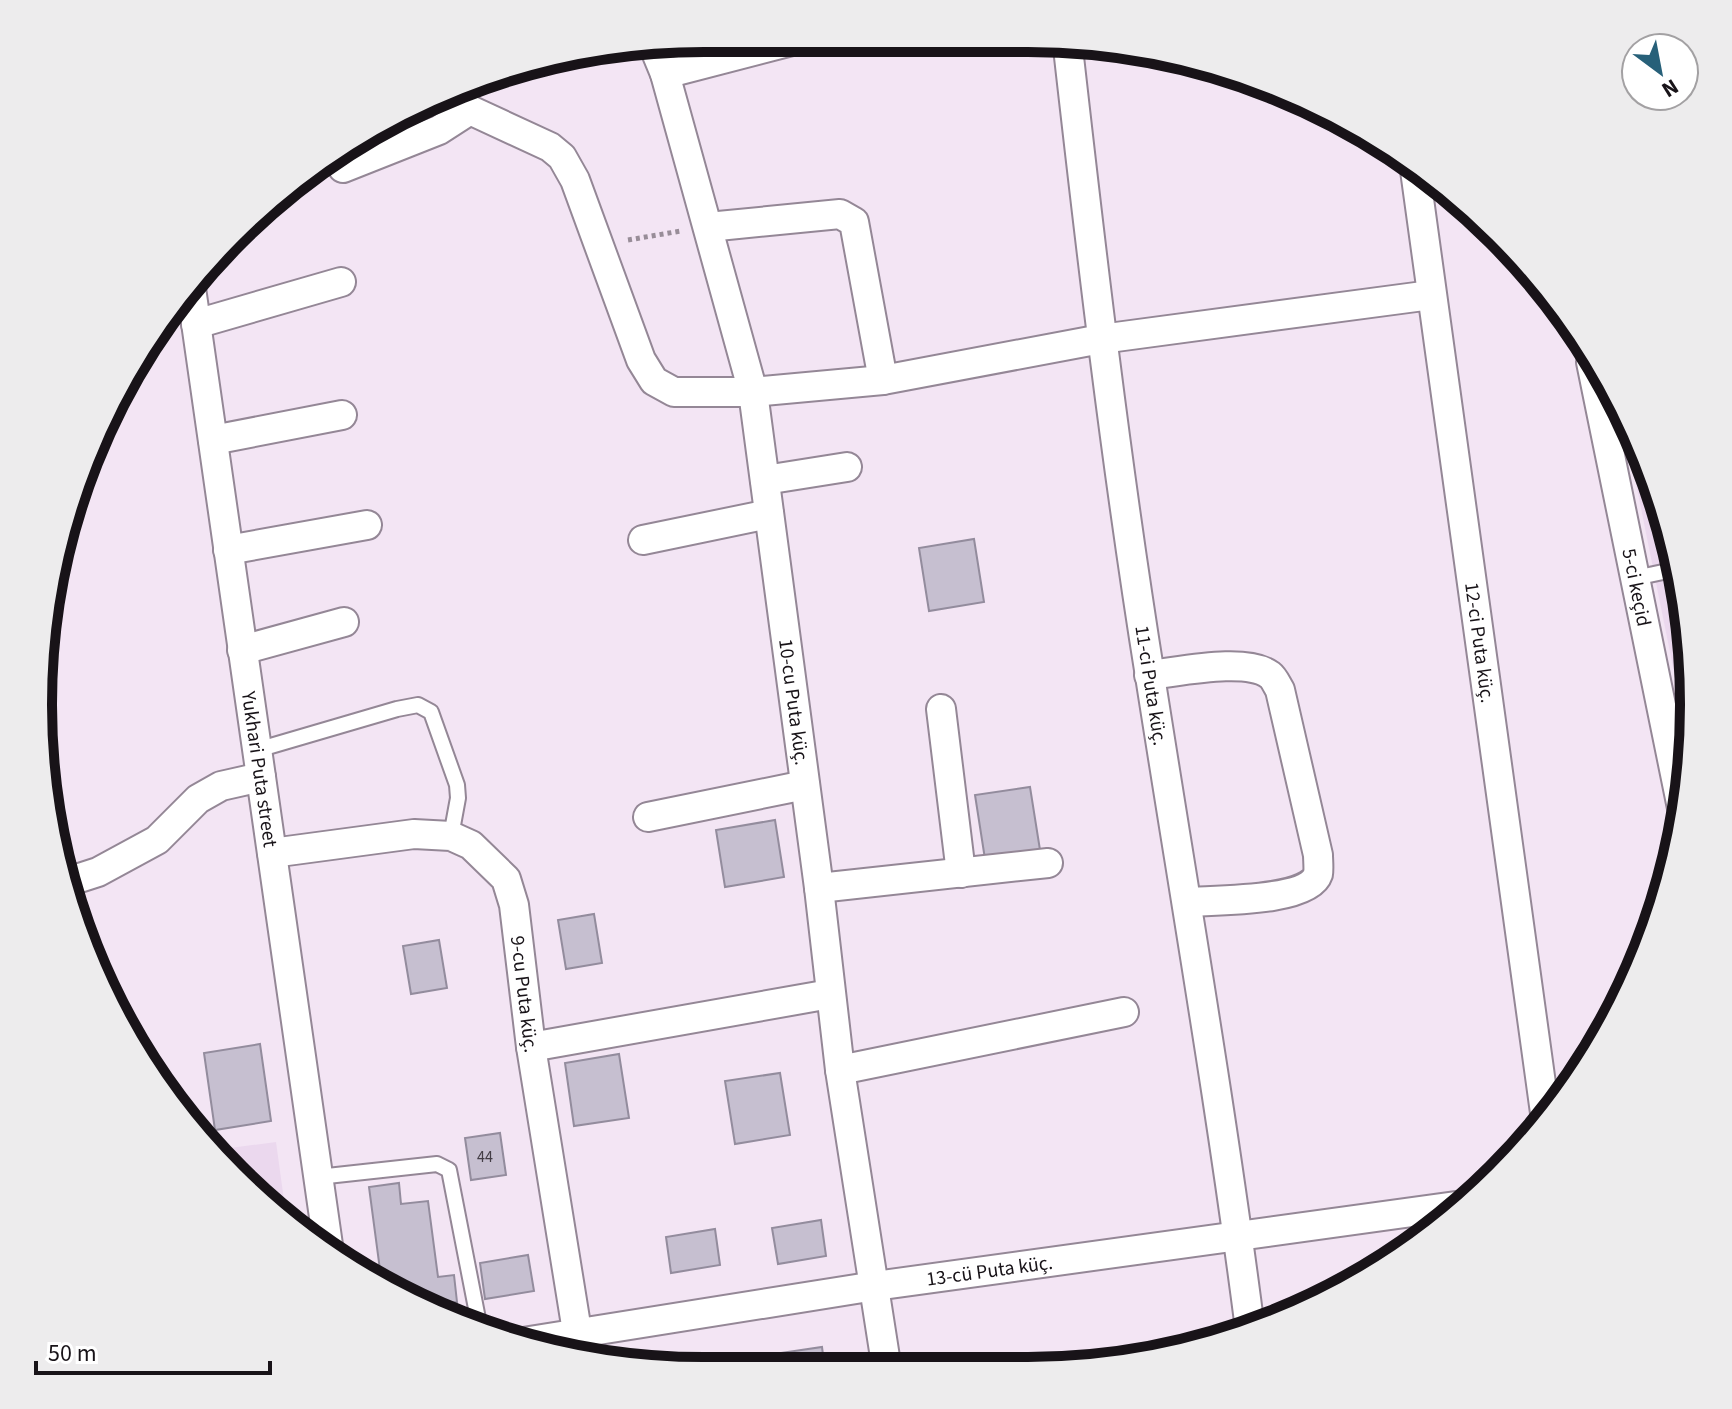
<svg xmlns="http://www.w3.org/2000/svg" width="1732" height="1409" font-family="'Source Sans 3',sans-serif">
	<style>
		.built { fill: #ebd8ee }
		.building { fill: #c6bfd0; stroke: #938c9d; stroke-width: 2 }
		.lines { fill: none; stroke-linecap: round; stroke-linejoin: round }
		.service-casing { stroke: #948796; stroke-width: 18 }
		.minor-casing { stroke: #948796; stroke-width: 32 }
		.path { stroke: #988d98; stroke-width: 5; stroke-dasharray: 4 4; stroke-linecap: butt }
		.service { stroke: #fff; stroke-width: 14 }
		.minor { stroke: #fff; stroke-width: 28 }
		.labels { text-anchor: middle; stroke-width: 7; stroke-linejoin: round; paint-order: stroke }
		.number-label { font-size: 16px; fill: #443e46 }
		.street-label { font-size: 20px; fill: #181318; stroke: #fff }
		.rim { fill: none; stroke: #181318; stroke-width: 10 }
	</style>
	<rect width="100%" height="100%" fill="#f3e5f4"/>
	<g class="built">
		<path d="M1630,423L1671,532L1693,661L1692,678L1676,682L1624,424Z"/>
		<path d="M276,1142L287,1222L215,1150Z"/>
	</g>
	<g class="building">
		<path d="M974,539L984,602L929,611L919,548Z"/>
		<path d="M1030,787L1040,850L985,859L975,795Z"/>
		<path d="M775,820L784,877L725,887L716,830Z"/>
		<path d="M594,914L602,963L566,969L558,920Z"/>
		<path d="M439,940L447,988L411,994L403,946Z"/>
		<path d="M260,1044L271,1121L215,1130L204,1053Z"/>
		<path d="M619,1054L629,1118L574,1126L565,1063Z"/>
		<path d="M780,1073L790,1135L735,1144L725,1081Z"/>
		<path d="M500,1133L506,1175L471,1180L465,1138Z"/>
		<path d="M399,1183L401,1204L428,1201L438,1277L454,1275L457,1302L421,1306L382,1285L369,1187Z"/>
		<path d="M821,1220L826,1256L778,1264L772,1228Z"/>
		<path d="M715,1229L720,1265L671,1273L666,1237Z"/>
		<path d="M528,1255L534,1291L485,1299L480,1263Z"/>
		<path d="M822,1347L825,1370H770L767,1355Z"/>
	</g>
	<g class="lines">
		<defs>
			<g id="service">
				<path d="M1635,578L1677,569"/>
				<path d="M257,750L397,709L418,705L431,712L457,785L458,798L451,836"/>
				<path d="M318,1177L437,1164L449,1170L480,1329"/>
			</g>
			<g id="minor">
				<path id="s1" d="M1067,39C1091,252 1116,464 1150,676C1184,893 1222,1111 1250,1329"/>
				<path id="s2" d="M653,45L665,74L753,392L819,888L840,1070L887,1370"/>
				<path d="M665,74L792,41"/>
				<path d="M454,93L470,110L550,147L562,157L575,180L641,360L654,381L674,392H753L883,380L1101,339L1431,295"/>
				<path id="s3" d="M1414,163L1546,1120"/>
				<path d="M343,168L439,130L470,110"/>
				<path d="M708,227L840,214L854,222L883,380"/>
				<path id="s4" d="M191,288L329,1252"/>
				<path d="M196,324L341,282"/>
				<path id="s5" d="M1591,362L1683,813"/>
				<path d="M213,440L342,415"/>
				<path d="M765,480L847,467"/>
				<path d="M643,540L769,514"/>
				<path d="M228,550L367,525"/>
				<path d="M242,650L344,622"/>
				<path d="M1149,675C1179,672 1246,657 1270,675C1274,678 1277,685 1280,690L1318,855C1318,860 1319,869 1318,874C1309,902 1214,900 1188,902"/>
				<path d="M941,709L961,873"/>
				<path d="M648,817L805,785"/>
				<path id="s6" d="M272,853L414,834L451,836L471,845L506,879L514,905L531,1047L581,1356"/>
				<path d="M67,882L98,872L157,840L198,799L221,786L261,777"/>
				<path d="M819,888L1048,863"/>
				<path d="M531,1047L830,994"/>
				<path d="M840,1070L1124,1012"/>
				<path id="s7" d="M517,1343L875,1286L1463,1205"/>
			</g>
		</defs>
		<use href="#service" class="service-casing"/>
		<use href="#minor" class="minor-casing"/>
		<path class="path" d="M628,240L681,231"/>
		<use href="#service" class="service"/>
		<use href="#minor" class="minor"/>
	</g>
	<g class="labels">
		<g class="number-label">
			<text x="485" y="1162">44</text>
		</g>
		<g class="street-label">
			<text dy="7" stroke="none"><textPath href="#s5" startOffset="230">5-ci keçid</textPath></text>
			<text dy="7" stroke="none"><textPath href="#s3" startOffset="484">12-ci Puta küç.</textPath></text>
			<text dy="7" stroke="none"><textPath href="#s1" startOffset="652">11-ci Puta küç.</textPath></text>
			<text dy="7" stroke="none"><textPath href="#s2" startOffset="674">10-cu Puta küç.</textPath></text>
			<text dy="7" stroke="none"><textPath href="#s4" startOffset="486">Yukhari Puta street</textPath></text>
			<text dy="7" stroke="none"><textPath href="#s6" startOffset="368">9-cu Puta küç.</textPath></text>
			<text dy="7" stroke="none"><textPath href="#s7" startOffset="478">13-cü Puta küç.</textPath></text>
		</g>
	</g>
	<path d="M0 0H1732V1409H0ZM704 52H1028A652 652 0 0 1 1680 704V705A652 652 0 0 1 1028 1357H704A652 652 0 0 1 52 705V704A652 652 0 0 1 704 52Z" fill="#edeced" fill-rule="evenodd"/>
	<path class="rim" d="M704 52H1028A652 652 0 0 1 1680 704V705A652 652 0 0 1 1028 1357H704A652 652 0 0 1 52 705V704A652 652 0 0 1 704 52Z"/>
	<g transform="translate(1660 72) rotate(148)"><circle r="38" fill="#ffffff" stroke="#a3a1a3" stroke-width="2"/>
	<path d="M0-6L14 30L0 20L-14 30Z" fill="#276079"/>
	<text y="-12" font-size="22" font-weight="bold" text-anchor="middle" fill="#181318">N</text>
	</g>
	<path d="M36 1361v12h234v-12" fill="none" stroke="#181318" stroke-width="4"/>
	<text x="48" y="1361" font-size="24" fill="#181318" stroke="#ffffff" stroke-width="6" paint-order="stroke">50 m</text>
</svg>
